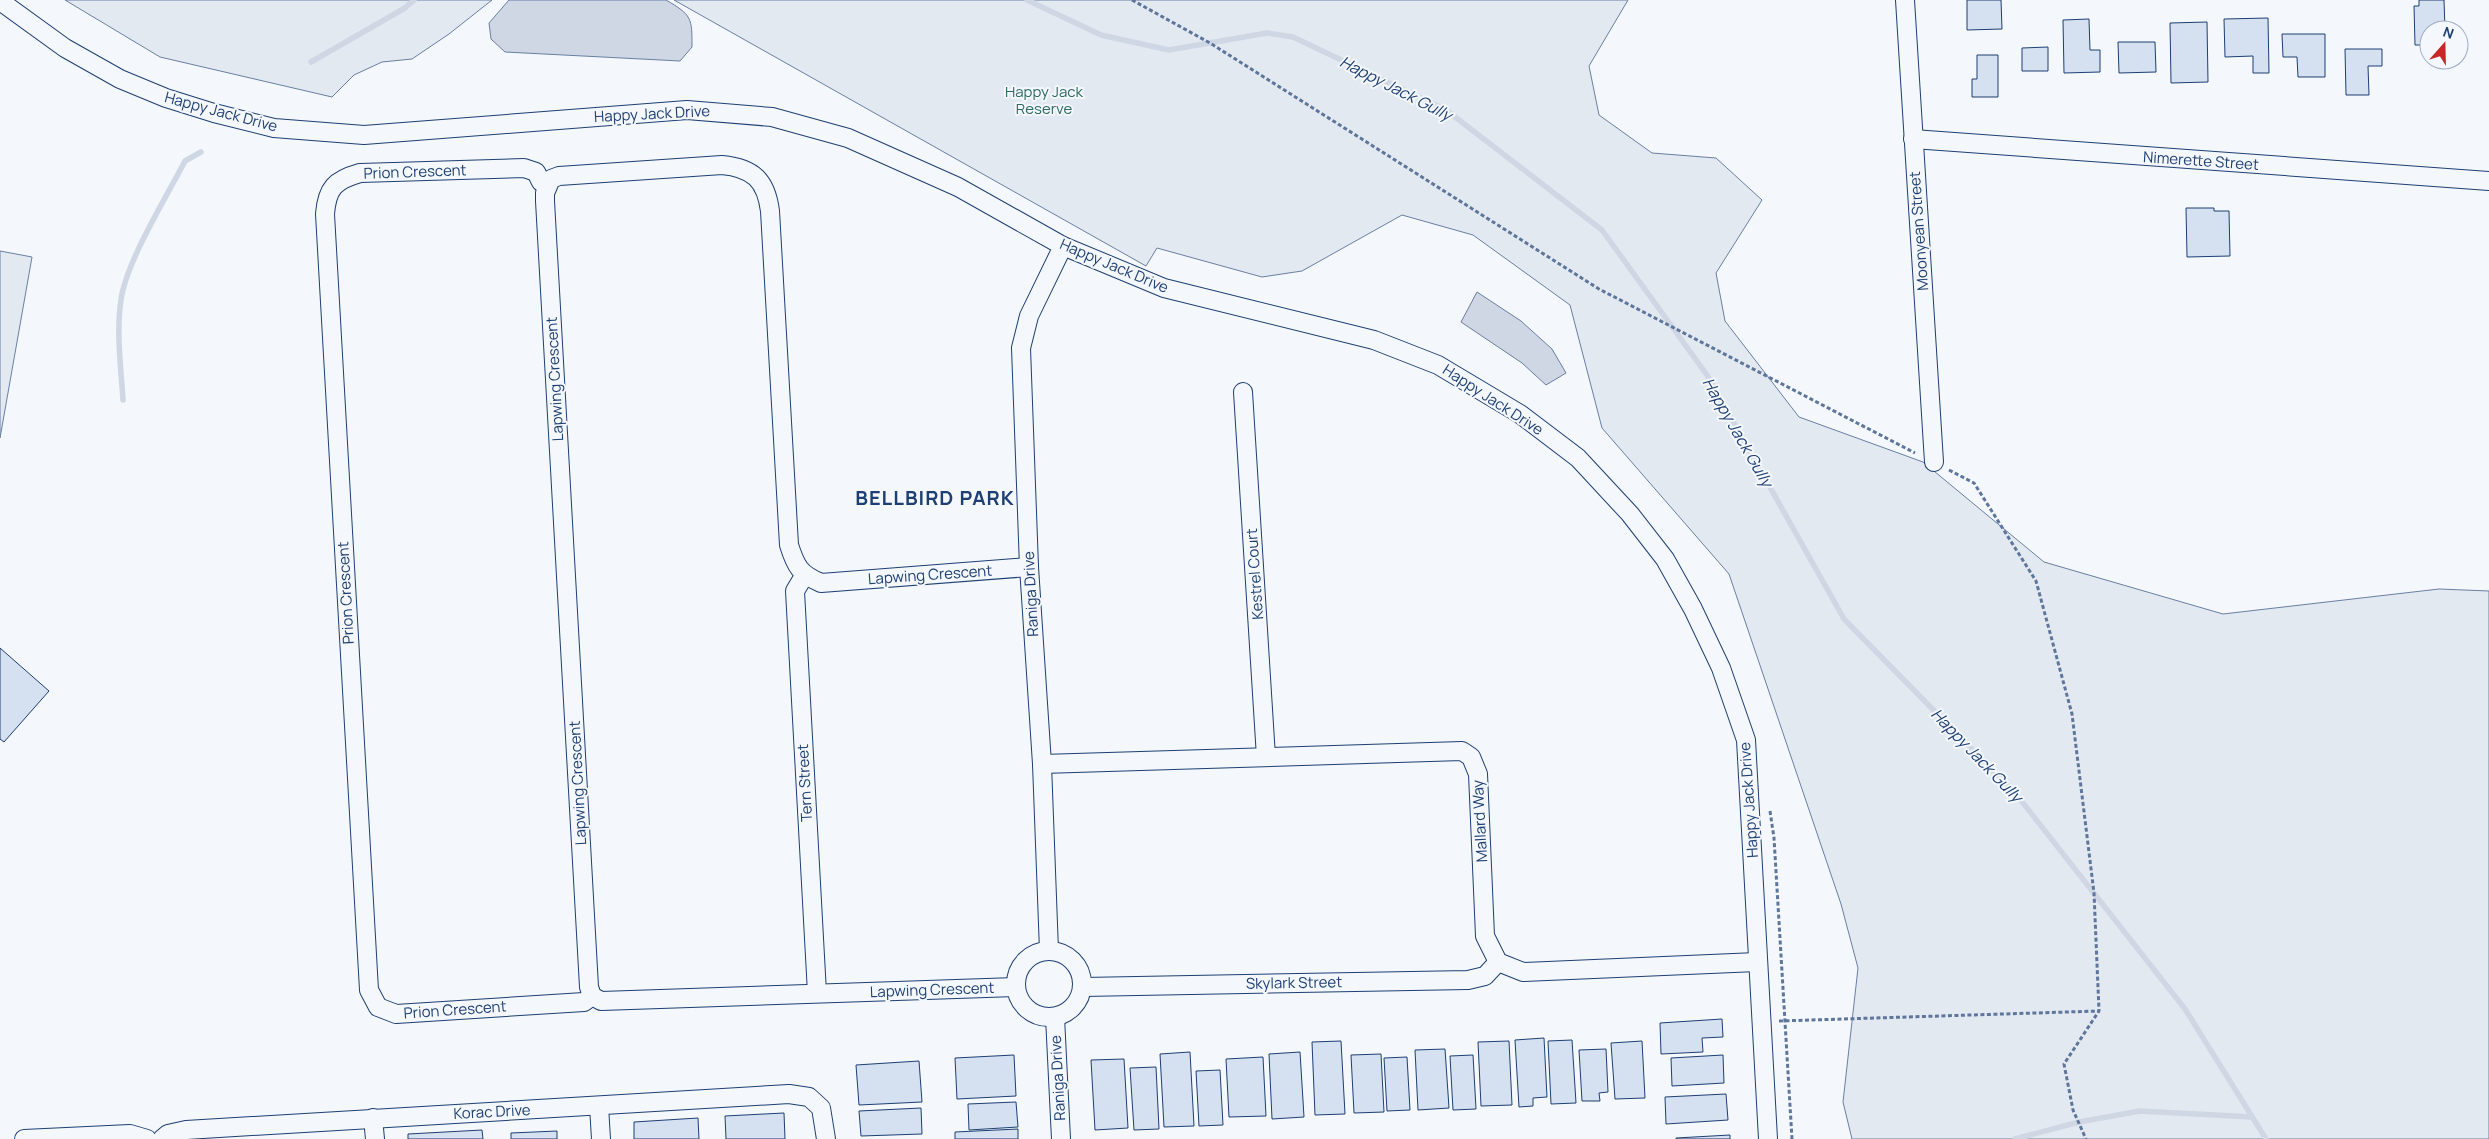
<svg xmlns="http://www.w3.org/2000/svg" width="2489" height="1139" font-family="Manrope,sans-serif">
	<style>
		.green { fill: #e3e9f0; stroke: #687fa3 }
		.water { fill: #cfd7e4; stroke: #687fa3 }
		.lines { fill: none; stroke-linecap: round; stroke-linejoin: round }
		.stream { stroke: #cfd7e4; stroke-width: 5.5 }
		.building { fill: #d5e0f0; stroke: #1d3f73 }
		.minor-casing { stroke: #1d3f73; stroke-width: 20 }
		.path { stroke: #5e769c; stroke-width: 3; stroke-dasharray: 4 2.5; stroke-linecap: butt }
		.minor { stroke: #f4f7fb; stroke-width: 18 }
		.labels { text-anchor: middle; stroke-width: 4; stroke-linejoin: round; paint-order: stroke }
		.park-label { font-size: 15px; fill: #2c6c60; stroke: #f4f7fb }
		.street-label { font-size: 15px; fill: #1d3f73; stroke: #f4f7fb }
		.water-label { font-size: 16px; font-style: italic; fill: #1d3f73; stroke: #f4f7fb }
		.district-label { font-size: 20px; font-weight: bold; letter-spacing: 1px; fill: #1d3f73; stroke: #f4f7fb }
	</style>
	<rect width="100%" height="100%" fill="#f4f7fb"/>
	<g class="green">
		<path d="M65,0H492L449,34L412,59L382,62L354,75L332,97L160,57Z"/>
		<path d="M674,0H1628L1589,66L1599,115L1652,153L1716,158L1762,200L1716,273L1725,321L1799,417L1923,462L2044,562L2223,614L2439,589L2489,591V1139H1852L1843,1102L1858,968L1841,904L1729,574L1602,428L1570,305L1473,235L1402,215L1302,271L1262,277L1157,248L1146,266Z"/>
		<path d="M0,251L32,257L0,438Z"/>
	</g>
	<g class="water">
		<path d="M509,0H666C692,15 692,18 692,47L680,61L505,52L491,39L489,23Z"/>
		<path d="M1477,292L1521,321L1552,349L1566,373L1546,385L1522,363L1461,322Z"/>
	</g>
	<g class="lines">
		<g class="stream">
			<path d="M1027,0L1101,35L1169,50L1267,33L1293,37L1446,110L1602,230L1707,375L1844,619L2016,794L2185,1009L2266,1139"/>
			<path d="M311,62L405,8L414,0"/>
			<path d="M123,400C121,367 116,333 121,300C126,262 166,198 185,161L201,152"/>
			<path d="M2015,1139L2079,1122L2140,1111L2252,1117"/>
		</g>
	</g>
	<g class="building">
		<path d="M1967,0H2001L2002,29L1967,30Z"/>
		<path d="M2419,0H2444L2445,30H2429V45H2415L2414,6H2419Z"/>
		<path d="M2268,18L2269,73H2253V56L2225,57L2224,19Z"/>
		<path d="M2089,19L2090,50H2100V72L2064,73L2063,20Z"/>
		<path d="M2207,22L2208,82L2171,83L2170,23Z"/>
		<path d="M2282,34H2325V77H2298L2297,57H2283Z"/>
		<path d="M2118,42H2155L2156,72L2119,73Z"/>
		<path d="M2048,47V71H2022V48Z"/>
		<path d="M2345,49H2382V66H2368L2369,95H2346Z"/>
		<path d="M1977,55H1998V97H1972V79H1977Z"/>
		<path d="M2186,208H2214V211H2229L2230,256L2187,257Z"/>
		<path d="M0,648L49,691L4,742L0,739Z"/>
		<path d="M1722,1019L1723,1037L1702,1038L1703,1052L1661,1054L1660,1023Z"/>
		<path d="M1544,1038L1547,1097L1533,1098V1106L1519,1107L1515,1040Z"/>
		<path d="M1572,1040L1576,1103L1551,1104L1548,1041Z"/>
		<path d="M1341,1041L1345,1114L1315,1115L1312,1042Z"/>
		<path d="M1509,1041L1512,1105L1481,1106L1478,1042Z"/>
		<path d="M1642,1041L1645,1098L1615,1099L1611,1043Z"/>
		<path d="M1445,1049L1449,1108L1418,1110L1415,1050Z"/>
		<path d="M1606,1049L1608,1092L1599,1093L1600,1101H1582L1579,1050Z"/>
		<path d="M1190,1052L1194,1126L1164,1127L1160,1054Z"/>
		<path d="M1300,1052L1304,1117L1272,1119L1269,1054Z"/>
		<path d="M1381,1054L1384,1112L1354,1113L1351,1055Z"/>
		<path d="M1014,1055L1016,1096L957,1099L955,1058Z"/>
		<path d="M1473,1055L1476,1109L1453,1110L1450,1056Z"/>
		<path d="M1723,1055L1724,1083L1672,1086L1671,1058Z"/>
		<path d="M1263,1057L1266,1116L1229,1117L1226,1059Z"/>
		<path d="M1407,1057L1410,1110L1387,1111L1384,1058Z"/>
		<path d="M1124,1059L1128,1128L1095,1130L1091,1060Z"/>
		<path d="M919,1061L922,1102L859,1105L856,1065Z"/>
		<path d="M1156,1067L1159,1129L1134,1130L1130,1068Z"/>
		<path d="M1220,1070L1223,1125L1199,1126L1196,1071Z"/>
		<path d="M1726,1094L1728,1120L1666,1124L1665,1097Z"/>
		<path d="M1016,1102L1018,1127L969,1130L968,1104Z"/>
		<path d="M921,1108L922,1134L861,1136L859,1111Z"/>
		<path d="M784,1113L785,1139H726L725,1116Z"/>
		<path d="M698,1118L699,1139H634V1122Z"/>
		<path d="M1018,1129V1139H955V1132Z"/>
		<path d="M482,1130L483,1139H408V1134Z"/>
		<path d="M557,1131V1139H511V1133Z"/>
		<path d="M1730,1135V1139H1676V1138Z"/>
	</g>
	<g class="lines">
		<defs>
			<g id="minor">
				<path d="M1905,0L1934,462"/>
				<path d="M0,1L65,48L120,79L166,98L214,113L274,128L364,135L687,110L772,117L848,138L958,187L1063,246L1164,288L1374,340L1438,365L1520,414L1578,458L1630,514L1665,559L1693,609L1721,668L1746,740L1768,1139"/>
				<path d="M1913,139L2489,181"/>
				<path d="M547,185L541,182L536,172L524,168L360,173C335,180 327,188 325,214L369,990L378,1007L396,1014L584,1002L592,996"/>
				<path d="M1243,392L1266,757"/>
				<path d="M804,576L795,591L817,993"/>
				<path d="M1042,764L1462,751L1471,757L1478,774L1485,936L1498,962L1523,972L1757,962"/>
				<path d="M1049,951L1042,764L1029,567L1021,348L1029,316L1063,246"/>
				<circle cx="1049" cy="984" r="33"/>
				<path d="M1016,987L601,1001L592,996L589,987L545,201V193L551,179L559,176L722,165C753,168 766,180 770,211L789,545C796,567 800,574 821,583L1029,567"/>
				<path d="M1083,987L1468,980L1485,976L1498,962"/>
				<path d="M1055,1017L1061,1139"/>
				<path d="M599,1106L601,1139"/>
				<path d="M373,1118L375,1139"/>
				<path d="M24,1139L130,1134L147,1139"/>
				<path d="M162,1139L168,1134L186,1130L789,1094L809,1097L821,1108L826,1139"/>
			</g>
		</defs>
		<use href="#minor" class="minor-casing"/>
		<g class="path">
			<path d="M1132,0L1210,43L1599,289L1915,453"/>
			<path d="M1949,470L1974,483L2036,581L2072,714L2094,893L2099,1011L2064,1064L2073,1110L2086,1139"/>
			<path d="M1770,811L1774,838L1792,1139"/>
			<path d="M1779,1021L2099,1011"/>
		</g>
		<use href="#minor" class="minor"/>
	</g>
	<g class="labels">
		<g class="park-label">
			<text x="1044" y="97">Happy Jack<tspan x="1044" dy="17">Reserve</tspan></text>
		</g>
		<g class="street-label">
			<text transform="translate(221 112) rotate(15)" y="5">Happy Jack Drive</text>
			<text transform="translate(652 114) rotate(-3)" y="5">Happy Jack Drive</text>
			<text transform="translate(2201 161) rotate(4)" y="5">Nimerette Street</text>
			<text transform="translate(415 172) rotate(-2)" y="5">Prion Crescent</text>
			<text transform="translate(1919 231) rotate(-94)" y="5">Moonyean Street</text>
			<text transform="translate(1114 266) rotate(23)" y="5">Happy Jack Drive</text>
			<text transform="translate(555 379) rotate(-93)" y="5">Lapwing Crescent</text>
			<text transform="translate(1493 400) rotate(33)" y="5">Happy Jack Drive</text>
			<text transform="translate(1255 574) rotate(-94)" y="5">Kestrel Court</text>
			<text transform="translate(930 575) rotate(-4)" y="5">Lapwing Crescent</text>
			<text transform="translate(346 593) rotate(-93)" y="5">Prion Crescent</text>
			<text transform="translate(1031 594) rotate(-93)" y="5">Raniga Drive</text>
			<text transform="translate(578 783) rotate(-93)" y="5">Lapwing Crescent</text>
			<text transform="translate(805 783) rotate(-93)" y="5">Tern Street</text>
			<text transform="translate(1749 800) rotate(-94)" y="5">Happy Jack Drive</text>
			<text transform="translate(1480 821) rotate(-93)" y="5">Mallard Way</text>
			<text transform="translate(1294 983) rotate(-1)" y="5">Skylark Street</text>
			<text transform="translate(932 990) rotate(-2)" y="5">Lapwing Crescent</text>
			<text transform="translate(455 1010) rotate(-4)" y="5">Prion Crescent</text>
			<text transform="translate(1058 1078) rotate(-93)" y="5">Raniga Drive</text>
			<text transform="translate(492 1112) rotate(-3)" y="5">Korac Drive</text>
		</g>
		<g class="water-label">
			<text transform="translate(1396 88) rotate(27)" y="6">Happy Jack Gully</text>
			<text transform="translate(1738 432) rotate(60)" y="6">Happy Jack Gully</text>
			<text transform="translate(1977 755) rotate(46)" y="6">Happy Jack Gully</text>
		</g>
		<g class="district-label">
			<text x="935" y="505">BELLBIRD PARK</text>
		</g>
	</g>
	<g transform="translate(2444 45) rotate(20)"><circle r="24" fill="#f4f7fb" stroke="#9eadc5"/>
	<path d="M0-4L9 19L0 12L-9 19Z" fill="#c62828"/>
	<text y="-8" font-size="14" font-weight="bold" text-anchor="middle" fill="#1d3f73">N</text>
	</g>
</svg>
